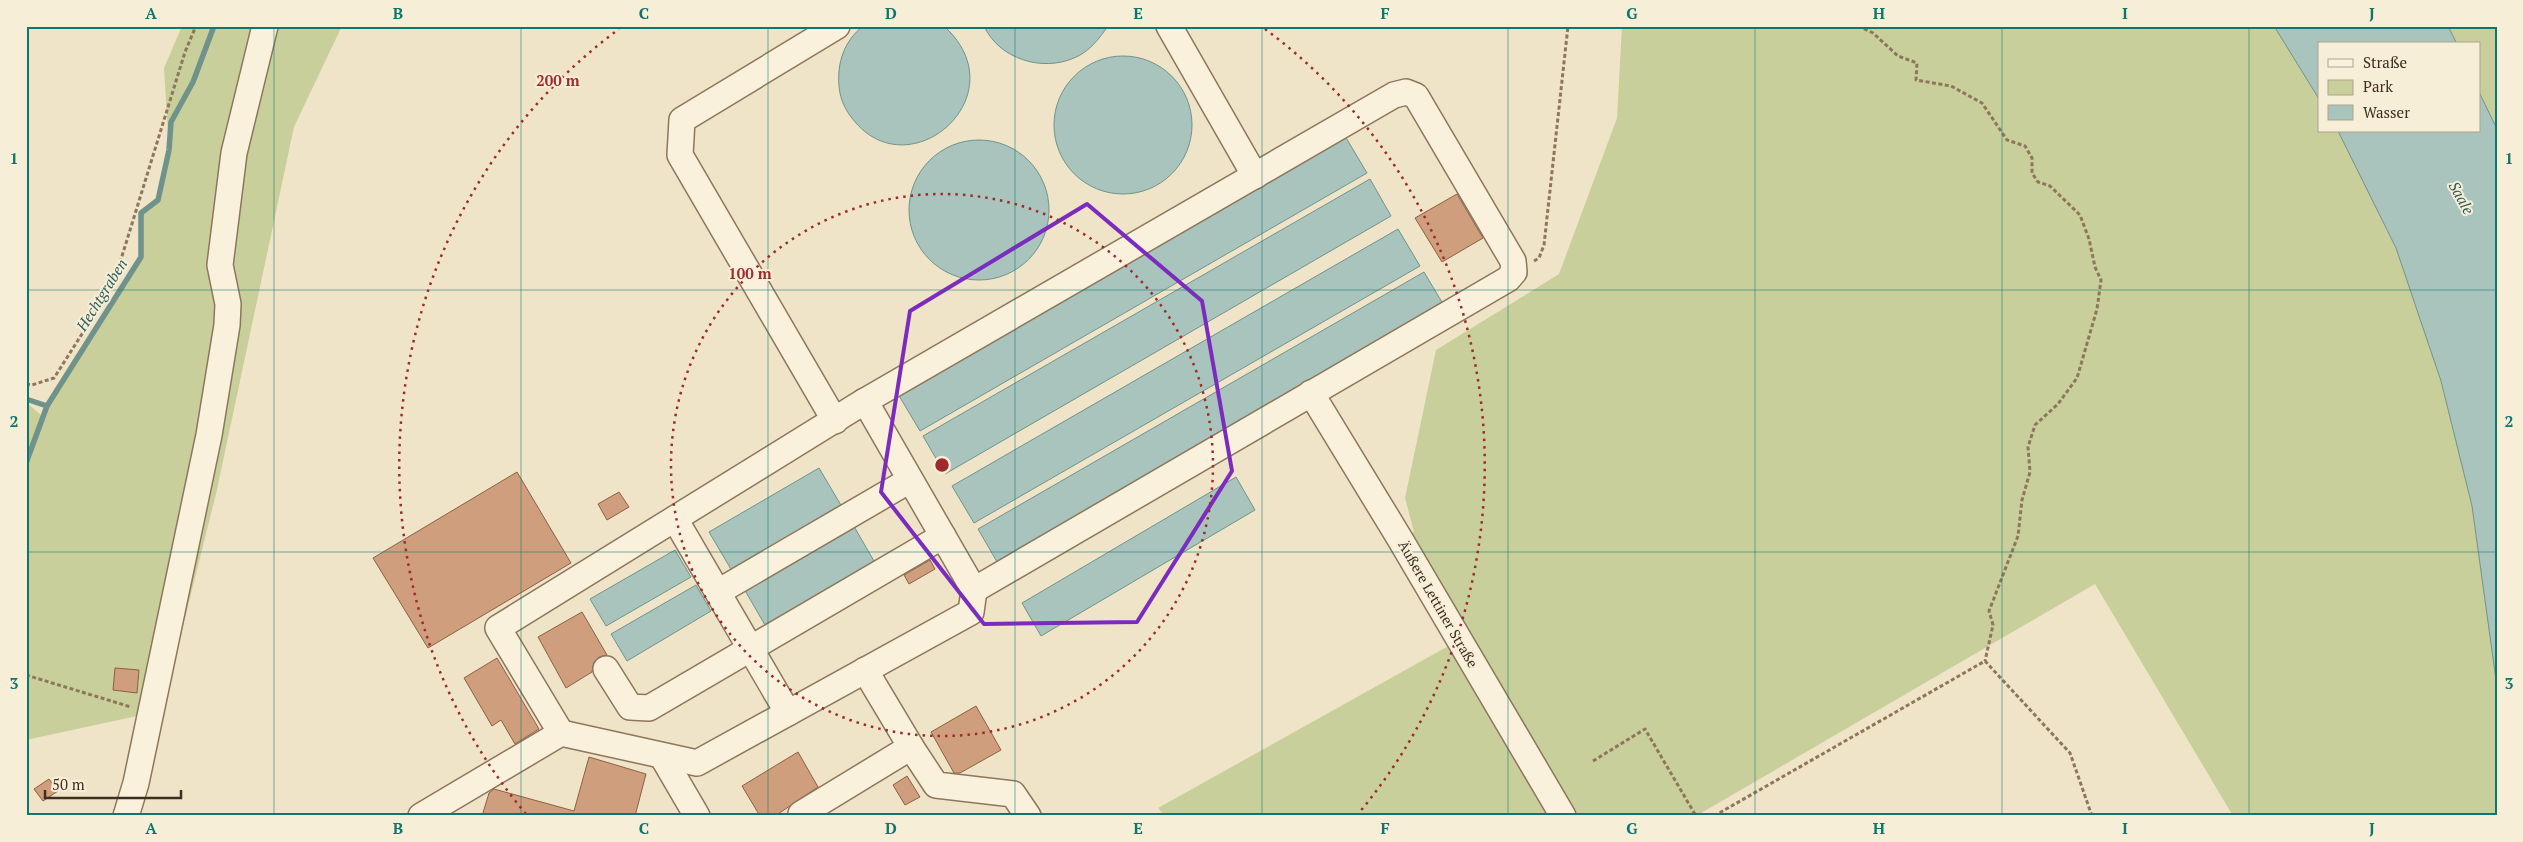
<svg xmlns="http://www.w3.org/2000/svg" width="2523" height="842" font-family="'PT Serif',serif">
	<style>
		.green { fill: #c9cf9b }
		.water { fill: #a9c4bc; stroke: #6f938a }
		.lines { fill: none; stroke-linecap: round; stroke-linejoin: round }
		.stream { stroke: #6f938a; stroke-width: 5.5 }
		.building { fill: #cf9f7d; stroke: #8d5f41 }
		.minor-casing { stroke: #8d765c; stroke-width: 28 }
		.path { stroke: #8d765c; stroke-width: 3; stroke-dasharray: 4 2.5; stroke-linecap: butt }
		.minor { stroke: #faf1dc; stroke-width: 25 }
		.marked { fill: none; stroke: #7b2cbf; stroke-width: 4; stroke-linejoin: round }
		.grid { fill: none; stroke: #0f766e; stroke-width: 1; stroke-opacity: 0.55 }
		.ring { fill: none; stroke: #9e2a2b; stroke-width: 2.5; stroke-dasharray: 2.5 5 }
		.labels { text-anchor: middle; stroke-width: 4; stroke-linejoin: round; paint-order: stroke }
		.street-label { font-size: 14px; fill: #3d2e20; stroke: #f7eed8 }
		.water-label { font-size: 15px; font-style: italic; fill: #2f5d5a; stroke: #f7eed8 }
		.centre { fill: #9e2a2b; stroke: #f7eed8; stroke-width: 2.5 }
		.ring-label { font-size: 15px; text-anchor: middle; font-weight: bold; fill: #9e2a2b; stroke: #f7eed8; stroke-width: 4; stroke-linejoin: round; paint-order: stroke }
		.neatline { fill: none; stroke: #0f766e; stroke-width: 2 }
		.grid-label { font-size: 16px; text-anchor: middle; font-weight: bold; fill: #0f766e }
	</style>
	<rect width="100%" height="100%" fill="#f0e4c8"/>
	<g class="green">
		<path d="M182,26H342L294,127L216,494L158,726L151,713L26,740V402L42,416L141,257V213L158,200L169,150L164,68Z"/>
		<path d="M1622,26H2274L2319,99V131H2338L2396,248L2441,381L2472,506L2497,685V816H2233L2095,584L1696,816H1165L1158,808L1452,644L1400,539L1414,532L1405,498L1436,350L1559,274L1617,118Z"/>
		<path d="M2448,26H2497V129L2479,92V44H2457Z"/>
	</g>
	<g class="water">
		<path d="M863,26H944C1019,94 913,188 856,123C847,113 840,101 839,86C837,63 844,41 863,26Z"/>
		<path d="M984,26H1108C1099,39 1089,52 1074,58C1042,72 999,59 984,26Z"/>
		<path d="M2274,26H2448L2457,44H2319V99Z"/>
		<circle cx="1123" cy="125" r="69"/>
		<path d="M2479,92L2497,129V687L2472,506L2441,381L2396,248L2338,131H2479Z"/>
		<path d="M1345,136L1367,173L920,431L898,394Z"/>
		<circle cx="979" cy="210" r="70"/>
		<path d="M1370,179L1391,216L945,474L923,436Z"/>
		<path d="M1398,229L1420,266L974,523L952,486Z"/>
		<path d="M1424,272L1446,309L1000,567L978,529Z"/>
		<path d="M819,468L845,512L735,576L709,532Z"/>
		<path d="M1236,477L1255,510L1041,636L1022,603Z"/>
		<path d="M852,523L878,568L769,632L743,587Z"/>
		<path d="M675,550L691,577L606,626L590,599Z"/>
		<path d="M696,585L711,611L627,661L611,634Z"/>
	</g>
	<g class="lines">
		<g class="stream">
			<path d="M26,399L47,406"/>
			<path d="M26,463L47,406L141,257V213L158,200L169,150L171,122L193,82L214,26"/>
		</g>
	</g>
	<g class="building">
		<path d="M1457,194L1483,238L1442,262L1415,218Z"/>
		<path d="M517,472L571,563L428,648L373,558Z"/>
		<path d="M619,492L629,507L607,520L598,504Z"/>
		<path d="M930,560L935,569L909,584L904,575Z"/>
		<path d="M582,612L607,655L599,657L594,662L592,672L566,688L538,637Z"/>
		<path d="M497,658L539,729L515,744L501,720L492,726L464,678Z"/>
		<path d="M115,668L139,670L137,693L113,690Z"/>
		<path d="M976,706L1001,750L960,773H954L931,732Z"/>
		<path d="M798,752L818,787L775,816H760L742,786Z"/>
		<path d="M589,757L646,774L635,816H482L489,793L494,789L574,811Z"/>
		<path d="M907,776L920,797L905,805L893,785Z"/>
		<path d="M49,779L58,791L43,801L34,789Z"/>
	</g>
	<g class="lines">
		<defs>
			<g id="minor">
				<path d="M1169,26L1255,176"/>
				<path d="M1311,393L1400,539L1563,816"/>
				<path d="M835,421L680,155L682,120L837,26"/>
				<path d="M675,519L788,713"/>
				<path d="M718,592L910,480"/>
				<path d="M606,669L630,707L649,708L943,536"/>
				<path d="M561,733L498,628L865,401L1394,95L1406,92L1416,96L1513,261L1514,272L1508,279L974,590"/>
				<path d="M911,747L936,785L1013,794L1028,816"/>
				<path d="M662,756L697,816"/>
				<path d="M126,816L136,783L209,435L227,325L228,304L220,265L234,153L265,26"/>
				<path d="M421,816L561,733L697,763L971,612L974,590L865,401"/>
				<path d="M802,816L801,814L911,747L865,670"/>
			</g>
		</defs>
		<use href="#minor" class="minor-casing"/>
		<g class="path">
			<path d="M1858,26L1873,33L1898,56L1917,63L1916,80L1951,86L1982,103L2007,140L2025,146L2032,158V173L2038,182L2050,186L2080,215L2089,239L2095,267L2101,280L2097,309L2077,378L2058,404L2035,425L2028,447L2030,472L2022,500L2018,536L1989,611L1993,625L1985,661"/>
			<path d="M1534,261L1539,258L1544,245L1568,26"/>
			<path d="M26,384L32,385L54,378L89,323L118,269L185,52L196,26"/>
			<path d="M26,583V601"/>
			<path d="M26,675L131,707"/>
			<path d="M1593,761L1645,729L1696,816"/>
			<path d="M1714,816L1985,661L2070,753L2092,816"/>
		</g>
		<use href="#minor" class="minor"/>
	</g>
	<path class="marked" d="M1087,204L1202,301L1232,471L1137,622L984,624L881,492L910,311Z"/>
	<path class="grid" d="M274,26V816M521,26V816M768,26V816M1015,26V816M1262,26V816M1508,26V816M1755,26V816M2002,26V816M2249,26V816M26,290H2497M26,552H2497"/>
	<g class="ring">
		<circle cx="942" cy="465" r="271"/>
		<path d="M526 814A543 543 0 0 1 619 29M1265 29A543 543 0 0 1 1358 814"/>
	</g>
	<g class="labels">
		<g class="street-label">
			<text transform="translate(1438 604) rotate(60)" y="5">Äußere Lettiner Straße</text>
		</g>
		<g class="water-label">
			<text transform="translate(2461 198) rotate(61)" y="5">Saale</text>
			<text transform="translate(102 295) rotate(-58)" y="5">Hechtgraben</text>
		</g>
	</g>
	<circle cx="942" cy="465" r="8" class="centre"/>
	<g class="ring-label">
		<text x="558" y="86">200 m</text>
		<text x="750" y="279">100 m</text>
	</g>
	<rect width="2523" height="842" fill="none" stroke="#f7eed8" stroke-width="55"/>
	<rect x="2318" y="42" width="162" height="90" fill="#f7eed8" stroke="#ada18e"/>
	<rect x="2328" y="59" width="25" height="8" fill="#faf1dc" stroke="#ada18e"/>
	<text x="2363" y="68" font-size="15" fill="#3d2e20">Straße</text>
	<rect x="2328" y="80" width="25" height="15" fill="#c9cf9b" stroke="#ada18e"/>
	<text x="2363" y="92" font-size="15" fill="#3d2e20">Park</text>
	<rect x="2328" y="105" width="25" height="15" fill="#a9c4bc" stroke="#ada18e"/>
	<text x="2363" y="118" font-size="15" fill="#3d2e20">Wasser</text>
	<path d="M45 790v8h136v-8" fill="none" stroke="#3d2e20" stroke-width="2.5"/>
	<text x="52" y="790" font-size="15" fill="#3d2e20" stroke="#f7eed8" stroke-width="4" paint-order="stroke">50 m</text>
	<rect x="28" y="28" width="2468" height="786" class="neatline"/>
	<g class="grid-label">
		<text x="151" y="19">A</text>
		<text x="398" y="19">B</text>
		<text x="644" y="19">C</text>
		<text x="891" y="19">D</text>
		<text x="1138" y="19">E</text>
		<text x="1385" y="19">F</text>
		<text x="1632" y="19">G</text>
		<text x="1879" y="19">H</text>
		<text x="2125" y="19">I</text>
		<text x="2372" y="19">J</text>
		<text x="14" y="164">1</text>
		<text x="2509" y="164">1</text>
		<text x="14" y="427">2</text>
		<text x="2509" y="427">2</text>
		<text x="14" y="689">3</text>
		<text x="2509" y="689">3</text>
		<text x="151" y="834">A</text>
		<text x="398" y="834">B</text>
		<text x="644" y="834">C</text>
		<text x="891" y="834">D</text>
		<text x="1138" y="834">E</text>
		<text x="1385" y="834">F</text>
		<text x="1632" y="834">G</text>
		<text x="1879" y="834">H</text>
		<text x="2125" y="834">I</text>
		<text x="2372" y="834">J</text>
	</g>
</svg>
